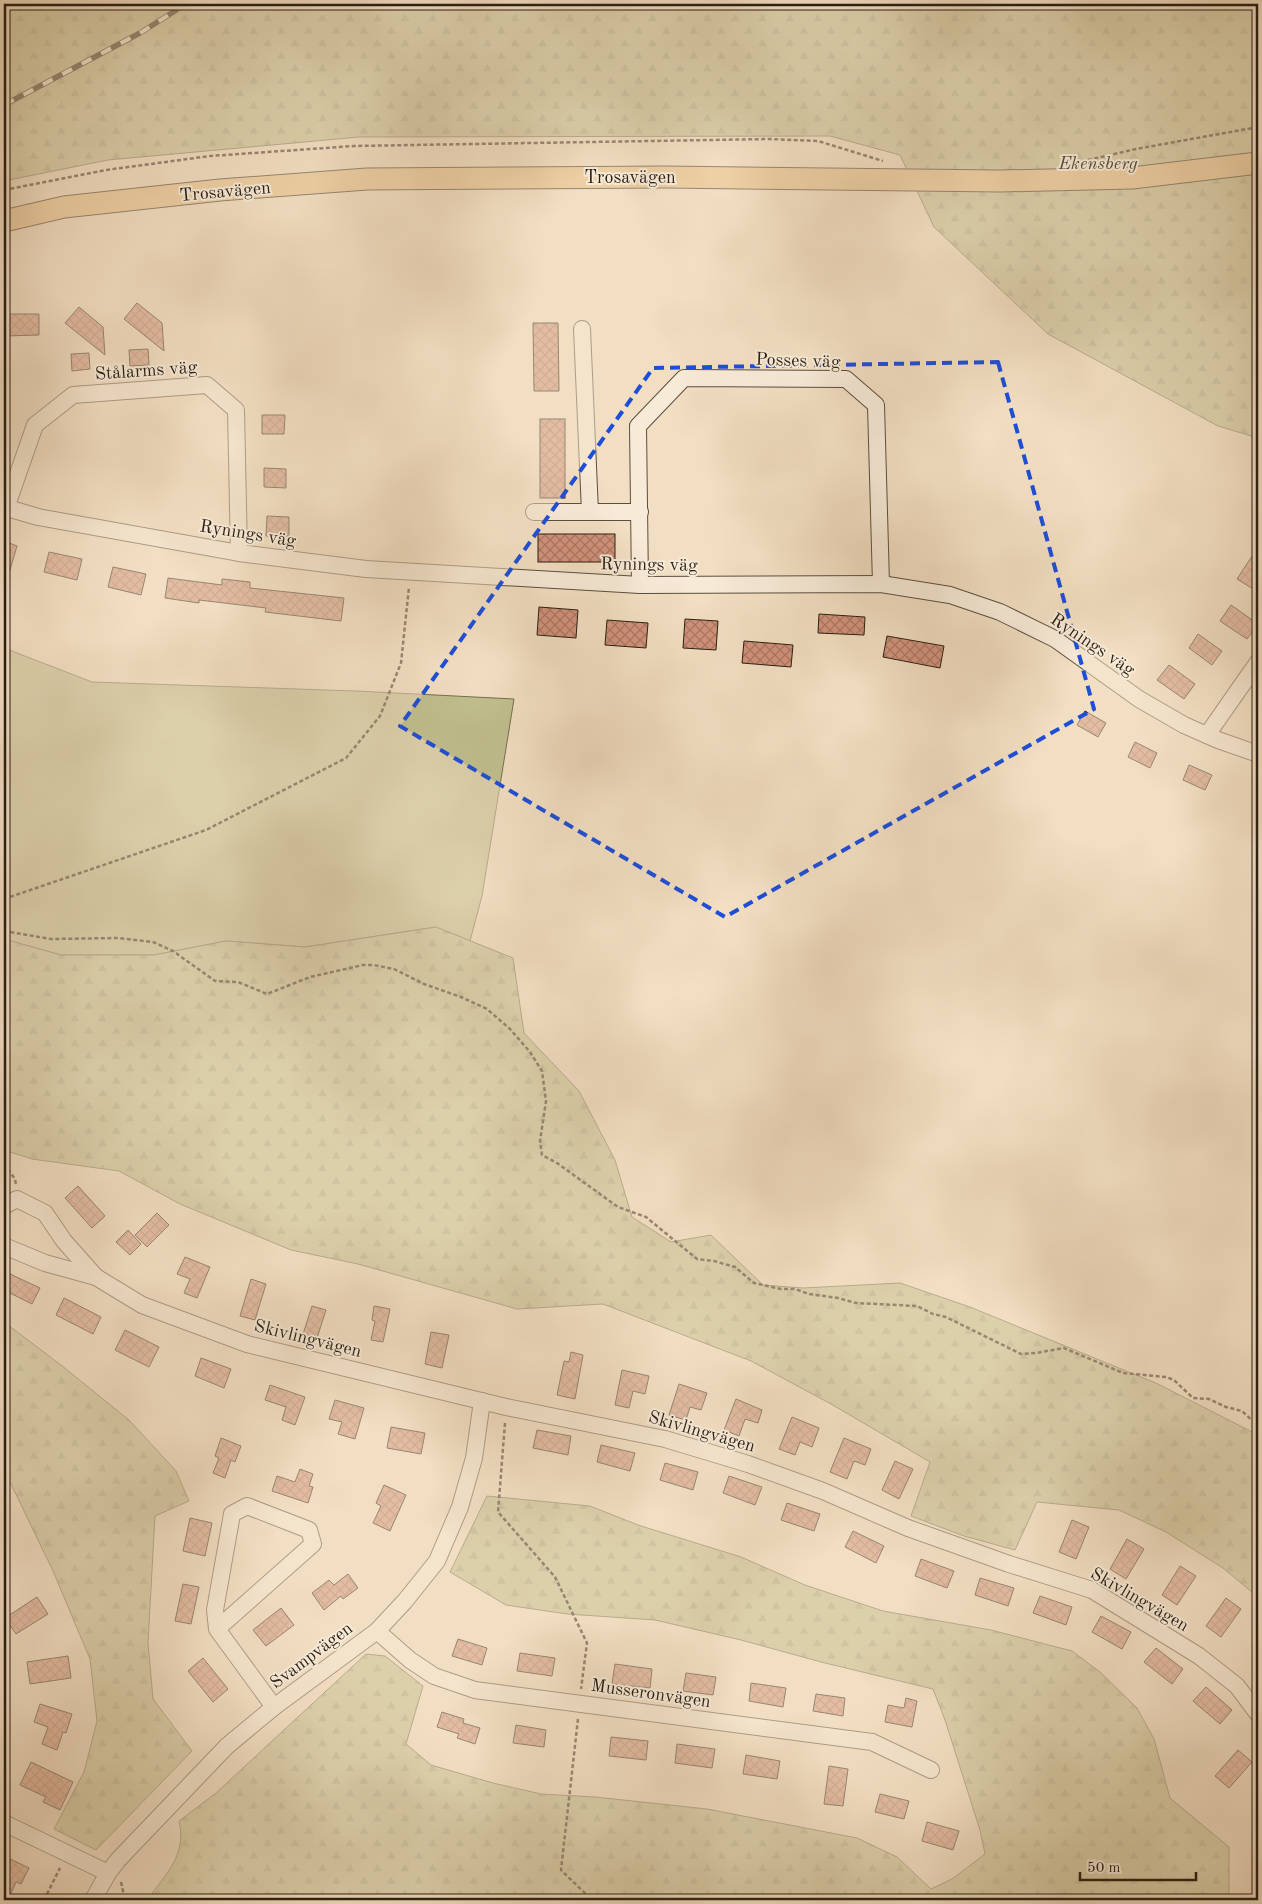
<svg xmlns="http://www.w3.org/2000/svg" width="1262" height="1904" font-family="'Old Standard TT',serif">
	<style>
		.green { fill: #c1bf8f; stroke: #746e50 }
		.forest { fill: url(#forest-firs); stroke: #746e50 }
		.building { fill: url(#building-cross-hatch); stroke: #281e12 }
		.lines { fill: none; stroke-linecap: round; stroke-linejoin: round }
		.minor-casing { stroke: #5a4e3e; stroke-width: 18 }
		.major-casing { stroke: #281e12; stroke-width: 23 }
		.path { stroke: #281e12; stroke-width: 2.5; stroke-dasharray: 4 2.5; stroke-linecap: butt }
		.minor { stroke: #f7ead7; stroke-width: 16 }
		.major { stroke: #e9bf81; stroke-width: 21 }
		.rail-casing { stroke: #281e12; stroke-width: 5.5 }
		.rail { stroke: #f7ead7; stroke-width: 4; stroke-dasharray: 11; stroke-linecap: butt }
		.marked { fill: none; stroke: #1d4ed8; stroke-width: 4; stroke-dasharray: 10 6; stroke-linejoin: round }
		.labels { text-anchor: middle; stroke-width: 4; stroke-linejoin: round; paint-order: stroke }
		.park-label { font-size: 18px; font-style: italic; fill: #564e38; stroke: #f7ead7 }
		.street-label { font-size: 18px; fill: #281e12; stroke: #f7ead7 }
	</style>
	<defs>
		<pattern id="forest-firs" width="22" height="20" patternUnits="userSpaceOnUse" patternTransform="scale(1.25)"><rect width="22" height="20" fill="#c1bf8f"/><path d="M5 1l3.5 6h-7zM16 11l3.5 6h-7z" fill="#a6a47a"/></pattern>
		<pattern id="building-cross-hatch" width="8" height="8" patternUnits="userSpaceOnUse" patternTransform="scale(1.25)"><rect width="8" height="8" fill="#d2927b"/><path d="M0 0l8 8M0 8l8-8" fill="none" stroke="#aa7763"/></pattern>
	</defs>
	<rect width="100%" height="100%" fill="#f2dec2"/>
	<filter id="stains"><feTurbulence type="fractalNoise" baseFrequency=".004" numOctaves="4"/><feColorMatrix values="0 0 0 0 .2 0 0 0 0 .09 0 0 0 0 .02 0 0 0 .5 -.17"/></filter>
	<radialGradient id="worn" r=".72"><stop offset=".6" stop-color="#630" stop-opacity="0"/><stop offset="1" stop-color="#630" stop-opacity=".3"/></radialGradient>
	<path class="green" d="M4,648L92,682L356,691L514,699L482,896L470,941L436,927L305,947L226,941L154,955H61L4,939Z"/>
	<g class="forest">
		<path d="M4,4H1258V438L1218,426L1048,334L934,227L900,155L830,136L359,137L108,160L4,181Z"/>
		<path d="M436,927L513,958L524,1033L579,1091L615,1160L632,1217L671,1242L711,1235L763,1285L803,1288L900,1283L970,1307L1158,1384L1258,1435V1597L1223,1568L1166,1532L1119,1510L1037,1502L1015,1550L964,1536L911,1516L930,1462L831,1404L751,1361L603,1304L517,1309L358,1264L291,1250L180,1204L119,1171L32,1159L4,1150V939L61,955H154L226,941L305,947Z"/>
		<path d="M4,1322L61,1365L129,1420L176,1471L189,1501L155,1516L148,1643L153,1699L192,1751L96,1850L54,1829L84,1772L97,1721L90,1659L53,1571L11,1484L4,1475Z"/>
		<path d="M487,1496L590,1506L638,1525L741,1557L805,1585L883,1611L991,1630L1072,1651L1100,1672L1137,1708L1154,1739L1170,1798L1229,1847V1900H147C166,1874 187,1855 179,1821L216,1793L366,1654L385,1656L423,1686L406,1744L431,1765L493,1783L541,1794L595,1797L707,1809L857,1838L897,1857L931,1889L952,1879L985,1854L980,1830L945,1720L933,1689L821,1662L741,1640L655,1620L567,1614L506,1605L450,1572Z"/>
	</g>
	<g class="building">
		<path d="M137,303L162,323L164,351L124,319Z"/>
		<path d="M79,307L103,327L105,355L65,323Z"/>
		<path d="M4,314H39V335L4,336Z"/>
		<path d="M533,323H558L559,391H534Z"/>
		<path d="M148,349L149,365L130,366L129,350Z"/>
		<path d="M89,353L90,369L72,371L71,354Z"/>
		<path d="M262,415H285L284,434H262Z"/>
		<rect x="540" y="419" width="25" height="79"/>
		<path d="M264,468L286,469V488L264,487Z"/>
		<path d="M267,516L289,517V536H266Z"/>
		<rect x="538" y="534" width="77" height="28"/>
		<path d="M4,541L17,546L7,580H4Z"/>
		<path d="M1258,547V592L1237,579Z"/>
		<path d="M49,552L82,559L77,580L44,572Z"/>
		<path d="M113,567L146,574L141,595L108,587Z"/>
		<path d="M168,578L222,585V579L250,582V588L344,598L341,621L265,612L266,608L199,600V603L165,598Z"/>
		<path d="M1231,605L1258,624L1247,639L1220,621Z"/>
		<path d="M539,607L578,610L576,638L537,635Z"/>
		<path d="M819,614L865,617L864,635L818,633Z"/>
		<path d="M685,619L718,621L716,650L683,648Z"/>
		<path d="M607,620L648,623L646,648L605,645Z"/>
		<path d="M1198,634L1222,651L1212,665L1189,648Z"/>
		<path d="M887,636L944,646L940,668L883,657Z"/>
		<path d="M744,641L793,645L791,667L742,663Z"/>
		<path d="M1169,665L1195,684L1184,699L1157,680Z"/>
		<path d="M1085,711L1106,723L1098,737L1077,725Z"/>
		<path d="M1135,742L1157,753L1150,768L1128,757Z"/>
		<path d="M1189,765L1212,775L1205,790L1183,780Z"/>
		<path d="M78,1186L105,1216L92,1228L65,1198Z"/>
		<path d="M157,1213L169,1225L147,1247L135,1235Z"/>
		<path d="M128,1230L141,1244L130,1255L116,1242Z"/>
		<path d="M185,1257L210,1267L197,1298L184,1293L190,1279L177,1274Z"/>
		<path d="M8,1273L40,1288L32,1304L4,1290V1282Z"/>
		<path d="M251,1279L266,1284L255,1320L240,1316Z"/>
		<path d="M64,1298L101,1317L93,1334L56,1315Z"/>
		<path d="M312,1306L326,1310L317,1338L303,1334Z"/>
		<path d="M374,1306L390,1309L383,1342L371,1340L375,1321L372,1320Z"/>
		<path d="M125,1330L159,1347L149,1367L115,1350Z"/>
		<path d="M431,1332L449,1335L442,1368L425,1364Z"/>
		<path d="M571,1352L583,1355L575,1399L557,1395L564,1361L569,1362Z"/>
		<path d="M201,1358L231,1369L224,1388L195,1376Z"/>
		<path d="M622,1370L649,1376L645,1394L633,1391L629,1408L615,1405Z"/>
		<path d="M679,1384L707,1393L701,1410L690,1407L686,1420L669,1415Z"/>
		<path d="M270,1385L305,1397L295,1425L282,1420L286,1407L265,1400Z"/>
		<path d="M736,1399L762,1410L758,1423L745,1419L739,1436L724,1430Z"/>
		<path d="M335,1400L364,1408L355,1439L338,1434L342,1422L329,1419Z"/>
		<path d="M792,1417L819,1428L812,1447L800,1442L795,1455L779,1449Z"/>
		<path d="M391,1427L425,1433L421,1454L387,1448Z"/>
		<path d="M537,1430L571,1436L568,1455L533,1448Z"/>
		<path d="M221,1438L241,1446L235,1462L231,1460L225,1478L213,1473L219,1458L215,1456Z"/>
		<path d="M844,1438L871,1449L865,1465L854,1461L847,1479L830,1472Z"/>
		<path d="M601,1445L635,1453L630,1471L597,1462Z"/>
		<path d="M895,1461L913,1469L899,1499L882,1490Z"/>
		<path d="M665,1463L698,1472L693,1490L660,1480Z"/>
		<path d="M300,1469L313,1474L309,1486L313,1487L308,1503L272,1491L277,1476L295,1482Z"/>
		<path d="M729,1476L762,1487L755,1505L723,1493Z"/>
		<path d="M384,1485L406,1495L390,1531L373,1523L381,1506L376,1503Z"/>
		<path d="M787,1503L820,1514L814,1531L781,1520Z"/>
		<path d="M190,1518L212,1523L205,1556L183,1551Z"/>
		<path d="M1072,1520L1089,1527L1076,1559L1059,1552Z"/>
		<path d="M853,1531L884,1546L876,1563L845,1547Z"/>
		<path d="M1127,1539L1144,1549L1126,1579L1110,1569Z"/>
		<path d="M921,1559L954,1571L947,1588L915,1576Z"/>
		<path d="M1180,1566L1196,1576L1177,1605L1162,1595Z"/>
		<path d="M348,1574L358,1588L343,1599L341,1596L324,1610L312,1593L329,1580L334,1585Z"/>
		<path d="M980,1578L1014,1588L1008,1606L975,1595Z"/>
		<path d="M183,1584L199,1587L191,1624L175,1621Z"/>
		<path d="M1040,1596L1072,1607L1066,1625L1033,1613Z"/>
		<path d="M37,1597L48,1614L16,1634L5,1618Z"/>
		<path d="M1226,1598L1241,1609L1221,1637L1206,1626Z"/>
		<path d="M281,1608L294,1625L266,1646L253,1630Z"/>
		<path d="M1101,1616L1131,1632L1122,1649L1092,1632Z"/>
		<path d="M458,1639L487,1648L482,1665L452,1656Z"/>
		<path d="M1156,1648L1183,1669L1172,1684L1144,1662Z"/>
		<path d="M520,1653L555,1658L552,1676L517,1671Z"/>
		<path d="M68,1656L71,1678L30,1684L27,1662Z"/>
		<path d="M203,1658L228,1689L213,1702L188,1671Z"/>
		<path d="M615,1664L652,1669L650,1688L612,1684Z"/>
		<path d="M686,1673L716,1677L713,1695L683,1691Z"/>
		<path d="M751,1683L786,1688L783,1707L749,1701Z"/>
		<path d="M1206,1687L1232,1710L1220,1724L1193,1701Z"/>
		<path d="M816,1694L845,1698L843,1716L813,1711Z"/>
		<path d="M906,1698L917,1701L912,1727L885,1722L888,1705L904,1708Z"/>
		<path d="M40,1704L72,1714L66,1733L63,1732L57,1750L42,1744L48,1727L34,1722Z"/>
		<path d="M442,1712L464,1719L463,1723L480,1728L475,1744L457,1738L459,1734L437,1727Z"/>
		<path d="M516,1725L546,1730L544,1747L513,1743Z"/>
		<path d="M611,1737L648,1741L646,1760L609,1756Z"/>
		<path d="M677,1744L715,1749L712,1768L675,1763Z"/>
		<path d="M1238,1750L1252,1762L1229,1788L1215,1776Z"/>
		<path d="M746,1755L780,1761L777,1779L743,1774Z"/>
		<path d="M31,1762L73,1782L60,1810L43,1802L46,1797L20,1785Z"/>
		<path d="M829,1766L848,1769L843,1806L824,1804Z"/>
		<path d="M880,1794L909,1801L904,1819L875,1812Z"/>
		<path d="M927,1822L959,1831L953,1850L922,1841Z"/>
		<path d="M4,1856L29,1868L21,1884L16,1882L8,1900H4Z"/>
	</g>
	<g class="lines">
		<defs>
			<g id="minor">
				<path d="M582,329L590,512"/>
				<path d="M4,507L38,517L239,553L366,569L640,585L881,584L950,595L1000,612L1055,639L1139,699L1184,725L1218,740L1258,754"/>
				<path d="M6,508L35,425L73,395L207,385L236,410L239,553"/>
				<path d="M534,512H640"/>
				<path d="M640,585L638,426L684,378L846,379L876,405L881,584"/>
				<path d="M1207,735L1258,662"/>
				<path d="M4,1206L17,1199L45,1213L64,1241L96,1277"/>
				<path d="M4,1246L45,1263L96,1277L142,1305L247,1344L506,1407L665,1439L748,1464L823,1491L908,1528L1009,1564L1092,1590L1199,1656L1237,1686L1258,1714"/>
				<path d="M217,1629L313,1544L309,1530L247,1506L232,1514L215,1610L217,1629L274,1707"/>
				<path d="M377,1631L410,1660L434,1676L475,1690L872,1742L931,1770"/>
				<path d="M4,1823L108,1873"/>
				<path d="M93,1900L108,1873L118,1860L227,1746L274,1707L377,1631L405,1601L437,1561L460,1507L474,1458L482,1401"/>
			</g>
			<path id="major" d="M4,221L64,207L220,190L367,179L665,177L1001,181L1132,178L1258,163"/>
		</defs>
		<use href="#minor" class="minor-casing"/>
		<use href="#major" class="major-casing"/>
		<g class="path">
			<path d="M1088,160L1136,149L1258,127"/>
			<path d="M4,190L106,170L210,156L354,146L769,139L818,141L883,161"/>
			<path d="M4,899L206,830L346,758L380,716L401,663L409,587"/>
			<path d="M4,931L51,939L118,938L153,942L173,951L215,981L238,982L267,994L310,977L363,965H374L394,969L424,984L461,997L487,1009L510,1029L530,1052L542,1071L546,1101L540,1141L542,1155L557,1163L618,1207L646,1217L697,1259L714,1261L735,1267L754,1283L781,1289H795L809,1294L838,1298L856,1303L917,1306L933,1314L946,1317L1021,1354L1036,1353L1064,1348L1123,1373L1166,1377L1174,1380L1193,1398L1209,1399L1226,1407L1242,1411L1258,1426"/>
			<path d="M4,1164L15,1179L16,1185"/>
			<path d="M505,1423L498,1512L555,1577L587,1643L581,1689"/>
			<path d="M578,1719L561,1870L592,1900"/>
			<path d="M121,1882L125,1900"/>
			<path d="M44,1900L60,1868"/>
		</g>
		<use href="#minor" class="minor"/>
		<use href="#major" class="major"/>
		<defs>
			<path id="rail" d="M4,105L140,33L186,4"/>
		</defs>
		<use href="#rail" class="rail-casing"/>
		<use href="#rail" class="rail"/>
	</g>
	<path d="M0 0H1262V1904H0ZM998,362L1094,709L725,917L400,726L653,368Z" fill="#f2dec2" fill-opacity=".55" fill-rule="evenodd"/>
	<path class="marked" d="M998,362L1094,709L725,917L400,726L653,368Z"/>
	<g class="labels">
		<g class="park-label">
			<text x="1098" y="169">Ekensberg</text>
		</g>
		<g class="street-label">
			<text x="630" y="183">Trosavägen</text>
			<text transform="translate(225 191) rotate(-5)" y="6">Trosavägen</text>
			<text transform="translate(798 360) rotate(2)" y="6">Posses väg</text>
			<text transform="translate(146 370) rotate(-4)" y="6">Stålarms väg</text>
			<text transform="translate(248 533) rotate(9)" y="6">Rynings väg</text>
			<text transform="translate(649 564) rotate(1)" y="6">Rynings väg</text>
			<text transform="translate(1093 644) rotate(34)" y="6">Rynings väg</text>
			<text transform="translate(308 1338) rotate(14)" y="6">Skivlingvägen</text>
			<text transform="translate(702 1431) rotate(16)" y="6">Skivlingvägen</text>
			<text transform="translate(1140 1599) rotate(30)" y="6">Skivlingvägen</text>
			<text transform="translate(311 1655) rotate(-37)" y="6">Svampvägen</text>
			<text transform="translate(651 1693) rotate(8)" y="6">Musseronvägen</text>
		</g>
	</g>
	<rect width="1262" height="1904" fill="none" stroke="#f2dec2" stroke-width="20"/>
	<rect x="5" y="5" width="1252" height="1894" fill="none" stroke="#281e12" stroke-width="2.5"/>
	<rect x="10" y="10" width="1242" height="1884" fill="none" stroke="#281e12"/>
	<path d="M1080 1872v8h116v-8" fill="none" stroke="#281e12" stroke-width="2.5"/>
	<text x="1087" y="1872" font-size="15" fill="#281e12" stroke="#f7ead7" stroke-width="4" paint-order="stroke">50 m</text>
	<rect width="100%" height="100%" filter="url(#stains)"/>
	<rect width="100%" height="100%" fill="url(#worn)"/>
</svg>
